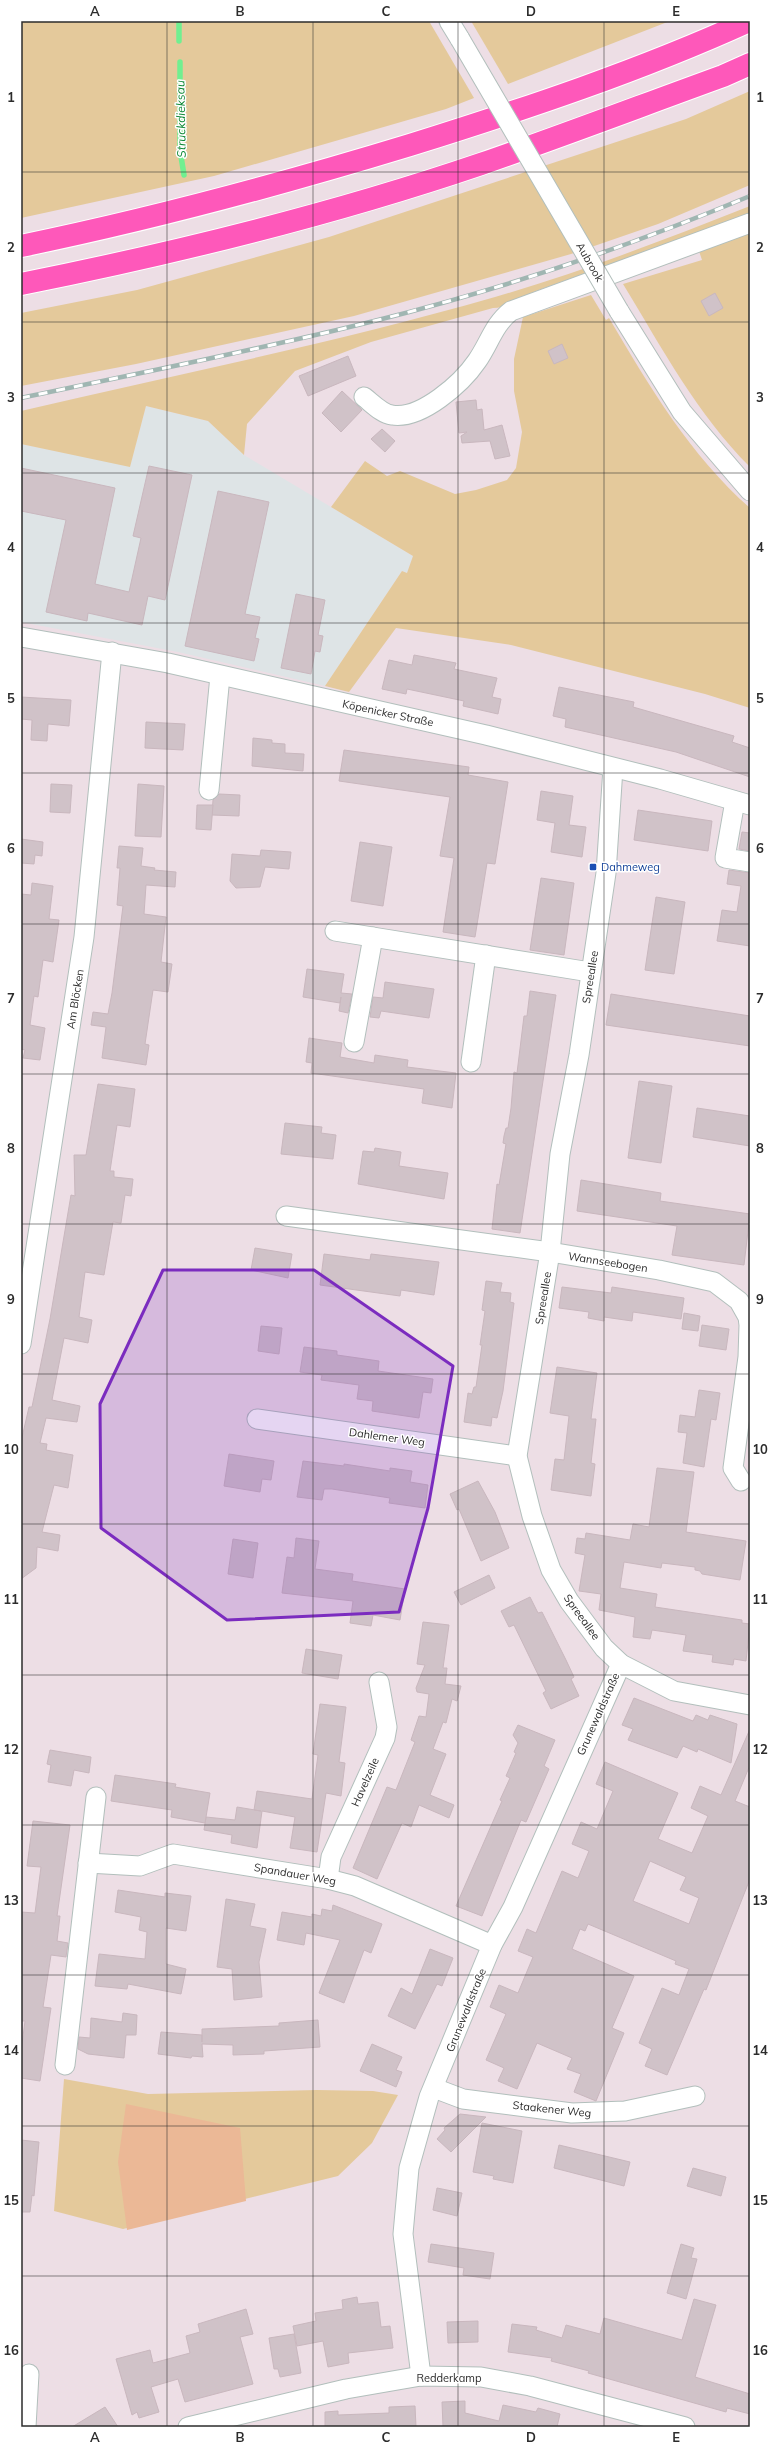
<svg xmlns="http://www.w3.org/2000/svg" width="771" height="2448" font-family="Mulish,sans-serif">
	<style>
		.industrial { fill: #dee4e6 }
		.green { fill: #e4c99b }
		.pitch { fill: #ebb896 }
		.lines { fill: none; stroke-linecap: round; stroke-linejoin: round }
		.stream { stroke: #71ef90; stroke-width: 5.5 }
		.building { fill: #d0c2c8; stroke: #c9b7be; fill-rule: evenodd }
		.minor-casing { stroke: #b2bfbc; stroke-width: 21 }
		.highway-casing { stroke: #fff; stroke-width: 24 }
		.minor { stroke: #fff; stroke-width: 19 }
		.highway { stroke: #fe58ba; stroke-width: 22 }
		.rail-casing { stroke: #a0b6b2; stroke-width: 4.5 }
		.rail { stroke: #fff; stroke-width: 3; stroke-dasharray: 9; stroke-linecap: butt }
		.minor-bridge-casing { stroke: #b2bfbc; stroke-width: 21; stroke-linecap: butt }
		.minor-bridge { stroke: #fff; stroke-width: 19 }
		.marked { fill: #7b2cbf; fill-opacity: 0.2; stroke: #7b2cbf; stroke-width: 3; stroke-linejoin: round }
		.grid { fill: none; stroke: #2c2c2c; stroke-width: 1; stroke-opacity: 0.55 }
		.transit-dot { fill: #1a4fb4; stroke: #fff; stroke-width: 1.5 }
		.labels { text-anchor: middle; stroke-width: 3; stroke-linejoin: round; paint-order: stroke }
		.street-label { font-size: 11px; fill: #2c2c2c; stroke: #fff }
		.transit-label { font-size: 11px; fill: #164399; stroke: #fff; text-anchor: start }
		.water-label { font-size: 12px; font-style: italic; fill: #0e8936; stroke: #fff }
		.neatline { fill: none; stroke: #2c2c2c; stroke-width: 1.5 }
		.grid-label { font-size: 13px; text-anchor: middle; font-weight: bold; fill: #2c2c2c }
	</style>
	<rect width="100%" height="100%" fill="#eddee5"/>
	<path class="industrial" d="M146,406L208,421L244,455L413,556L407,573L402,571L325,686L178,652L21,622V444L130,466Z"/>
	<g class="green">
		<path d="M21,21H429L474,98L446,109L214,176L21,218Z"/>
		<path d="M471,21H670L508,84Z"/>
		<path d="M750,91V185L658,224L571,254L354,316L136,364L21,386V313L137,290L329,237L686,119Z"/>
		<path d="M750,206V214L536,291C521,297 509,308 493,308L371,342L295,371L247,424L244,455L208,421L146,406L130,467L21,444V411C179,374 339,342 495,297C582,272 666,239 750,206Z"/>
		<path d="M750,230V467C697,414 662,348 623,284L702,260L698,248Z"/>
		<path d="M591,295L606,320L609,318C649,386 690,455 750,508V708L705,694L511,645L396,628L349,692L325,686L402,571L407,573L413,556L331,507L365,461L387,476L400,471L455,494L476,490L507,480L516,468L522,432L514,391V359L523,317Z"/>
		<path d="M64,2079L148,2094L317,2090L373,2091L398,2095L372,2143L338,2176L123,2229L54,2211Z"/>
	</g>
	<path class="pitch" d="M126,2104L240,2128L246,2201L127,2230L118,2162Z"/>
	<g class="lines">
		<g class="stream">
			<path d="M179,41V21"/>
			<path d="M180,62V150L184,175"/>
		</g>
	</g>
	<g class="building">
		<path d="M715,293L723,308L709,316L701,301Z"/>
		<path d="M562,344L568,358L554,364L548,351Z"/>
		<path d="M348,356L356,376L308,396L299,376Z"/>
		<path d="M342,391L362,410L341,432L322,413Z"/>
		<path d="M476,400L477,410L482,409L484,430L502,425L510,456L495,459L490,441L462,443L461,436L467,432L459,433L456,402Z"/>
		<path d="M382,429L395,441L385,452L371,439Z"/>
		<path d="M149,466L192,475L165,600L148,596L142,625L88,613L87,621L46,612L66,520L21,511V468L115,488L95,584L129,592L141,538L133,536Z"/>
		<path d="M218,491L269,502L245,614L260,617L255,638L259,639L254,661L185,646Z"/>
		<path d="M296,594L325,600L318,635L323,636L320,652L315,651L311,674L281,668Z"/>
		<path d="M414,655L456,663L454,669L497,678L492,697L501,699L498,714L463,706L464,701L407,689L406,694L382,689L389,660L412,665Z"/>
		<path d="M559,687L634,702L633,707L734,736L732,742L750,748V777L676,752L565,727L566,719L553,716Z"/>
		<path d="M21,697L71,700L69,726L48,724L47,741L31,740L32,720L21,719Z"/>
		<path d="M146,722L185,724L183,750L145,748Z"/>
		<path d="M253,738L272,740V743L285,744V753L304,754L303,771L252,766Z"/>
		<path d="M344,750L469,767L468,775L508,782L495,864L487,863L475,937L443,932L454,858L440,856L450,797L339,781Z"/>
		<path d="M51,784L72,785L70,813L50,812Z"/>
		<path d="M138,784L164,786L161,837L135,836Z"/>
		<path d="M541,791L573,796L569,825L586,827L582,857L551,852L555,823L537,820Z"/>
		<path d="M219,794L240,795L239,816L212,815L213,800Z"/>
		<path d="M197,805H213L211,830L196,829Z"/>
		<path d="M638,810L712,821L708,851L634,840Z"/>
		<path d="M742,832L750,833V851L739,849Z"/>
		<path d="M21,839L43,842L42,856L35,855L34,864L21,863Z"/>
		<path d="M360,842L392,847L383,906L351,901Z"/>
		<path d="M119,846L143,848L141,866L155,868L154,870L176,872L175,887L146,885L144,914L166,917L161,962L172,964L168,992L153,990L145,1044L149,1045L146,1065L102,1058L106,1027L91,1025L93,1012L108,1014L112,993L123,906L117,905L120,868H117Z"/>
		<path d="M261,850L291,852L289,869L265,867L260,887L236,888L230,881L232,854L260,856Z"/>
		<path d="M729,870L750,873V946L717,941L722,910L737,912L741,886L727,884Z"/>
		<path d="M541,878L574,883L564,955L530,950Z"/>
		<path d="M32,883L53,886L49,919L59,920L53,962L43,960L38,997L34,996L30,1025L45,1028L40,1060L23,1058L25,1050L21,1049V894L31,895Z"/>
		<path d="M656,897L685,902L674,974L645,970Z"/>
		<path d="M307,969L344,974L341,993L352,994L348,1013L339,1011L341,997L340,1003L303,997Z"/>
		<path d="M385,982L434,989L429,1018L381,1011L379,1018L370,1017L373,997L383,998Z"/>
		<path d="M530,991L556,995L520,1233L492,1229L497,1184L499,1185L506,1144L503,1143L504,1136L506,1128H508L511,1108L514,1072L517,1073L524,1016H527Z"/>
		<path d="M611,994L750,1016V1046L606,1025Z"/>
		<path d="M309,1038L342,1043L340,1057L374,1063L375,1055L408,1060L407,1067L456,1073L452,1108L422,1103L424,1089L311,1073L312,1063L306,1062Z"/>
		<path d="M639,1081L672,1086L661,1163L628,1158Z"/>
		<path d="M98,1084L135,1089L130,1127L117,1125L110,1171H114V1177L133,1179L131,1196L125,1195L121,1223L113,1222L104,1275L85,1272L79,1317L92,1320L88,1343L64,1338L52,1400L80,1406L77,1422L46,1418L40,1443L47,1444L46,1450L73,1455L68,1488L54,1485L42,1532L60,1535L58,1551L37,1547L36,1568L21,1579V1442L29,1407H32L50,1319L71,1195L75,1196L74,1155H86Z"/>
		<path d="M697,1108L750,1116V1146L693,1137Z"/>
		<path d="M285,1123L322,1127L321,1133L336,1135L333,1159L281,1154Z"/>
		<path d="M375,1148L401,1152L399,1166L448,1173L444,1199L358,1184L363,1151L374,1152Z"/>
		<path d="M581,1180L661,1193L660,1201L750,1214L744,1265L672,1255L677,1226L577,1211Z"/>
		<path d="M255,1248L292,1254L288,1278L251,1270Z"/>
		<path d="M324,1254L370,1260L371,1254L439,1262L434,1295L401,1290L400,1296L320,1285Z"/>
		<path d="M486,1281L502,1283L500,1292L511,1293L510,1302L514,1303L503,1391L497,1418L492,1417L491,1426L464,1422L468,1393L472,1394L474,1387H476L482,1345H480L485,1311L482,1310Z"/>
		<path d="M562,1287L611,1293L612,1287L684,1298L681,1319L633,1312L632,1321L604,1317V1321L588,1318L589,1312L559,1308Z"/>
		<path d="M684,1313L700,1316L698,1331L682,1329Z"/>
		<path d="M702,1325L729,1329L726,1350L699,1346Z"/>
		<path d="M261,1326L282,1328L279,1354L258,1351Z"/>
		<path d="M304,1347L337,1351V1355L379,1361L378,1371L433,1379L431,1393L423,1392L419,1418L372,1411L373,1401L357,1399L359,1385L321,1380L322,1375L300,1372Z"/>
		<path d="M557,1367L597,1373L591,1419H596L591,1463L595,1464L591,1496L551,1490L555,1459L564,1460L569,1416L550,1413Z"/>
		<path d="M699,1390L720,1393L716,1420L711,1419L704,1467L683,1463L687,1433L678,1432L680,1415L695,1417Z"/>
		<path d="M229,1454L274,1461L271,1480L262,1479L260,1492L224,1486Z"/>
		<path d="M303,1461L344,1466V1464L390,1471V1468L412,1471L410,1482L428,1485L425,1508L389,1503L390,1498L332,1489H324L322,1500L297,1497Z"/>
		<path d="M657,1468L694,1472L686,1532L746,1541L740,1580L702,1574L700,1571L695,1570V1567L662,1563L661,1568L624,1562L620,1588L657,1594L655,1607L742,1620V1623L750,1624L746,1661L734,1659L733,1665L712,1662L713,1655L683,1651L686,1635L652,1630L650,1639L633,1637L635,1617L599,1610L601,1594L579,1591L585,1555L575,1553L577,1538L585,1539L586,1533L630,1540L633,1524L649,1527Z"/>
		<path d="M478,1481L495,1512L509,1548L481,1561L459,1509L457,1510L450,1494Z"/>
		<path d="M296,1538L319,1541L315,1569L353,1574L352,1581L405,1589L400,1620L373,1615L371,1626L350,1623L353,1601L282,1593L287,1557L294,1558Z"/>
		<path d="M233,1539L258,1543L253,1578L228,1574Z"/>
		<path d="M489,1575L495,1588L461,1605L454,1592Z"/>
		<path d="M530,1597L538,1613L542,1612L566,1660L574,1677L571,1679L579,1696L551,1709L543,1693L546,1691L514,1625L509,1627L501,1611Z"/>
		<path d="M423,1622L449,1625L443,1668H447L445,1684L461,1686L457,1701L452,1699L446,1723L443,1722L433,1749L446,1754L430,1795L454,1805L449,1818L419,1805L411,1827L402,1823L377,1879L353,1868L387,1787L396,1790L415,1742L411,1740L419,1716L426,1717L429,1694L417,1692L416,1688L425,1665L417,1664Z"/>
		<path d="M306,1649L342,1655L338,1679L302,1673Z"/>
		<path d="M634,1698L693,1721L696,1715L708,1720L710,1715L737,1724L731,1763L698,1749L697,1752L683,1746L677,1758L628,1740L633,1729L622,1725Z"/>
		<path d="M320,1704L346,1707L339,1762L345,1763L341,1796L326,1793L317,1852L290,1848L295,1817L262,1811L257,1848L231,1843L232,1835L204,1830L206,1817L235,1820L237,1807L261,1811L254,1810L257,1791L312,1799L318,1755L313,1754Z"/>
		<path d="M518,1725L555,1740L544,1766L549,1769L526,1822L521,1820L482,1916L456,1906L502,1801L500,1800L510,1778L506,1776L516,1753L514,1752L518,1743L513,1735Z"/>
		<path d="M750,1729V1765L735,1801L750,1807V1879L706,1990L704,1989L667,2075L645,2066L652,2049L639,2043L662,1988L679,1995L689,1969L675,1964L676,1961L588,1924L585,1931L580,1929L572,1949L634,1976L612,2028L624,2033L596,2101L574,2092L581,2074L567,2069L572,2058L537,2043L517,2089L498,2081L504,2068L486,2060L506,2014L490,2007L499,1985L518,1993L533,1957L518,1951L527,1929L536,1933L562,1871L578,1878L589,1851L572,1844L581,1822L597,1829L613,1791L596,1784L605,1762L678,1793L658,1839L692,1853L708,1816L691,1808L700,1786L721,1795ZM650,1861L686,1877L680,1890L699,1898L689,1924L633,1901Z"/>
		<path d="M50,1750L91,1757L89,1773L74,1770L71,1786L48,1782L51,1765L47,1764Z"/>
		<path d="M115,1775L176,1784L175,1787L210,1793L205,1823L171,1817L172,1810L111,1801Z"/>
		<path d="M33,1821L70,1825L57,1916H60L57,1941L68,1943L66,1957L51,1955L43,2007L51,2008L40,2081L21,2078V2052L25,2021H21V1912L35,1913L41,1867L27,1866Z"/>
		<path d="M118,1890L165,1897V1893L191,1896L186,1931L166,1928V1964L186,1969L181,1994L128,1984L127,1989L95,1986L99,1954L145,1959L147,1932L139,1930L141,1917L115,1912Z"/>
		<path d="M226,1899L255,1904L250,1926L266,1929L259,1962L262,1997L234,2000L232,1969L217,1967Z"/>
		<path d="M333,1905L382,1924L371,1953L364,1950L344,2003L319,1993L340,1940L306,1933L304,1945L277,1940L282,1912L312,1917V1914L321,1916L322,1909L332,1911Z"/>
		<path d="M430,1949L453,1958L442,1986L437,1984L415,2029L388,2016L401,1988L412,1994Z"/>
		<path d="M123,2013L137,2015L136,2035H126L124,2058L88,2054L78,2049L79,2037L90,2038L91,2018L122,2022Z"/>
		<path d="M318,2020L320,2047L264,2051V2054L233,2055V2045L202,2044L203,2057L192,2056L191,2058L158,2054L161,2032L202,2035V2042V2029L279,2026V2023Z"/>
		<path d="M372,2044L402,2057L396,2070L402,2072L396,2087L360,2071Z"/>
		<path d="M460,2114L486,2117L451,2152L437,2139L445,2130L444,2128Z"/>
		<path d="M482,2123L522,2131L513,2183L493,2179L494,2176L473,2172Z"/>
		<path d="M21,2140L39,2142L34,2196L32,2195L30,2212H21Z"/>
		<path d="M559,2145L630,2162L624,2186L554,2168Z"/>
		<path d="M693,2168L726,2177L721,2196L687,2186Z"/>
		<path d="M437,2188L462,2193L457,2216L433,2210Z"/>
		<path d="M431,2244L494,2253L490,2279L463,2275L464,2268L428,2262Z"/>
		<path d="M681,2244L694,2248L691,2258L697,2259L686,2299L667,2293Z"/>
		<path d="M357,2297L358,2304L378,2302L381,2327L390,2326L393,2348L348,2353L349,2363L328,2367L323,2341L297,2346L293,2326L316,2321L315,2313L343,2309L342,2300Z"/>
		<path d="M694,2299L716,2305L695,2377L750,2394V2414L727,2408L726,2412L588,2373L589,2371L551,2361L552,2358L508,2352L512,2324L537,2327L536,2330L562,2338L566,2325L600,2334L604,2318L682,2340Z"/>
		<path d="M246,2309L253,2334L240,2337L253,2384L185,2402L178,2379L151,2387L159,2412L139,2418L137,2412L132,2415L116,2359L150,2350L153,2363L190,2353L186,2336L200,2332L198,2324Z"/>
		<path d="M478,2321V2342L448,2343L447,2322Z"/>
		<path d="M294,2334L301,2373L280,2377L278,2369H274L269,2338Z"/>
		<path d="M465,2401V2413L499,2421L503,2405L536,2412L538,2408L560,2414L557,2427H443L442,2402Z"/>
		<path d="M415,2406L416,2427H325V2412L338,2411V2415L389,2413V2407Z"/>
		<path d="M105,2407L118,2427H72Z"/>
	</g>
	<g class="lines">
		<defs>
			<g id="minor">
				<path d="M449,21L460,39"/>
				<path d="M619,311L682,412L750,491"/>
				<path d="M364,397C372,403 382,414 392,415C421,420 462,383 477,361C489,344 494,324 511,311L750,223"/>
				<path d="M21,637L168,663L486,735L660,779L750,805"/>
				<path d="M613,768L606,873L579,1055L560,1154L550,1252L517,1456L532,1516L551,1570L569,1601L604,1648L621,1664L674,1691L750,1705"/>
				<path d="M209,790L220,676"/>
				<path d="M735,801L725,858L750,862"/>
				<path d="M335,931L590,972"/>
				<path d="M354,1042L373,937"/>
				<path d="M471,1062L486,955"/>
				<path d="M286,1216L550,1252L659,1270L714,1282L739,1301L748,1317L749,1325L748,1357L733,1468L741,1481"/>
				<path d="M21,1344L84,937L112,652"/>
				<path d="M257,1419L517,1456"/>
				<path d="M88,1863L140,1866L173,1854L328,1879L355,1886L492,1945"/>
				<path d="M328,1879L331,1857L385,1738L387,1727L379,1682"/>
				<path d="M65,2065L96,1797"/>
				<path d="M434,2088L463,2099L572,2113L625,2111L695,2096"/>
				<path d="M421,2376L403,2234L409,2168L429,2097L492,1945L513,1907L621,1664"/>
				<path d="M26,2427L29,2374"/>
				<path d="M188,2427L346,2389L421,2376L481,2377L530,2386L685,2427"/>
			</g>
			<g id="highway">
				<path d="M21,246C152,219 282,184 410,145C525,109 639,71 749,21"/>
				<path d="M21,284C176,253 331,215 481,164C562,136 643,105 723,76L750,64"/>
			</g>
		</defs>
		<use href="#minor" class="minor-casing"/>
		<use href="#highway" class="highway-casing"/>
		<use href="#minor" class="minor"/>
		<use href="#highway" class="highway"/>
		<defs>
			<path id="rail" d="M21,398C139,373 258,350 374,321C502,289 628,247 750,196"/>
		</defs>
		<use href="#rail" class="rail-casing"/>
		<use href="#rail" class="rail"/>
		<defs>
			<path id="minor-bridge" d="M460,39L619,311"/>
		</defs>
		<use href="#minor-bridge" class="minor-bridge-casing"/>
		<use href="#minor-bridge" class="minor-bridge"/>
	</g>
	<path class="marked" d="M163,1270H314L453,1366L428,1508L399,1612L227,1620L101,1528L100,1404Z"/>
	<path class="grid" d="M167,21V2427M313,21V2427M458,21V2427M604,21V2427M21,172H750M21,322H750M21,473H750M21,623H750M21,773H750M21,924H750M21,1074H750M21,1224H750M21,1374H750M21,1524H750M21,1675H750M21,1825H750M21,1975H750M21,2126H750M21,2276H750"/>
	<rect class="transit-dot" x="589" y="863" width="8" height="8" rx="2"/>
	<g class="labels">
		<g class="street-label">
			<text transform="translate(590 262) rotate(60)" y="4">Aubrook</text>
			<text transform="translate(388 713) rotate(12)" y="4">Köpenicker Straße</text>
			<text transform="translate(590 977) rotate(-81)" y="4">Spreeallee</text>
			<text transform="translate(75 999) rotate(-81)" y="4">Am Blöcken</text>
			<text transform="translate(608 1262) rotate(9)" y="4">Wannseebogen</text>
			<text transform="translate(543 1298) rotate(-81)" y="4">Spreeallee</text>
			<text transform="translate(387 1437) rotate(8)" y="4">Dahlemer Weg</text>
			<text transform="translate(582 1617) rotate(54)" y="4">Spreeallee</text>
			<text transform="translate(598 1714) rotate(-66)" y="4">Grunewaldstraße</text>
			<text transform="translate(365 1782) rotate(-66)" y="4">Havelzeile</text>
			<text transform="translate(295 1874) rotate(10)" y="4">Spandauer Weg</text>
			<text transform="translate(466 2010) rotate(-68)" y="4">Grunewaldstraße</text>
			<text transform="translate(552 2109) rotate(6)" y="4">Staakener Weg</text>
			<text x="449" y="2382">Redderkamp</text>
		</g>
		<g class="transit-label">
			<text x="601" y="871">Dahmeweg</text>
		</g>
		<g class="water-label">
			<text transform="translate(181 119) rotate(-91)" y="4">Struckdieksau</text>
		</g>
	</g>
	<rect width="771" height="2448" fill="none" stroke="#ffffff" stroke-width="44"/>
	<rect x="22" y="22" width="727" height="2404" class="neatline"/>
	<g class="grid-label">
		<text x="95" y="16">A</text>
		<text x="240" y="16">B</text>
		<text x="386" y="16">C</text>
		<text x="531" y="16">D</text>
		<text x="676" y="16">E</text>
		<text x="11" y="102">1</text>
		<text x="760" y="102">1</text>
		<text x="11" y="252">2</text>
		<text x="760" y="252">2</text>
		<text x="11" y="402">3</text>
		<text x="760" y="402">3</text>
		<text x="11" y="552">4</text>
		<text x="760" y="552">4</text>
		<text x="11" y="703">5</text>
		<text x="760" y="703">5</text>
		<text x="11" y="853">6</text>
		<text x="760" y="853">6</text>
		<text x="11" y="1003">7</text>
		<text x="760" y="1003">7</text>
		<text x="11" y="1153">8</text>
		<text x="760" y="1153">8</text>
		<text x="11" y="1304">9</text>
		<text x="760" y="1304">9</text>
		<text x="11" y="1454">10</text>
		<text x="760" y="1454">10</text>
		<text x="11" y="1604">11</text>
		<text x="760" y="1604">11</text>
		<text x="11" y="1754">12</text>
		<text x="760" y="1754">12</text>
		<text x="11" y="1905">13</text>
		<text x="760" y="1905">13</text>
		<text x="11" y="2055">14</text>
		<text x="760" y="2055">14</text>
		<text x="11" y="2205">15</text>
		<text x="760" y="2205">15</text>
		<text x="11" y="2355">16</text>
		<text x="760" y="2355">16</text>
		<text x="95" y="2442">A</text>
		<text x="240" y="2442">B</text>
		<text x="386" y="2442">C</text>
		<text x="531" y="2442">D</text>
		<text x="676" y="2442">E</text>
	</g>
</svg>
